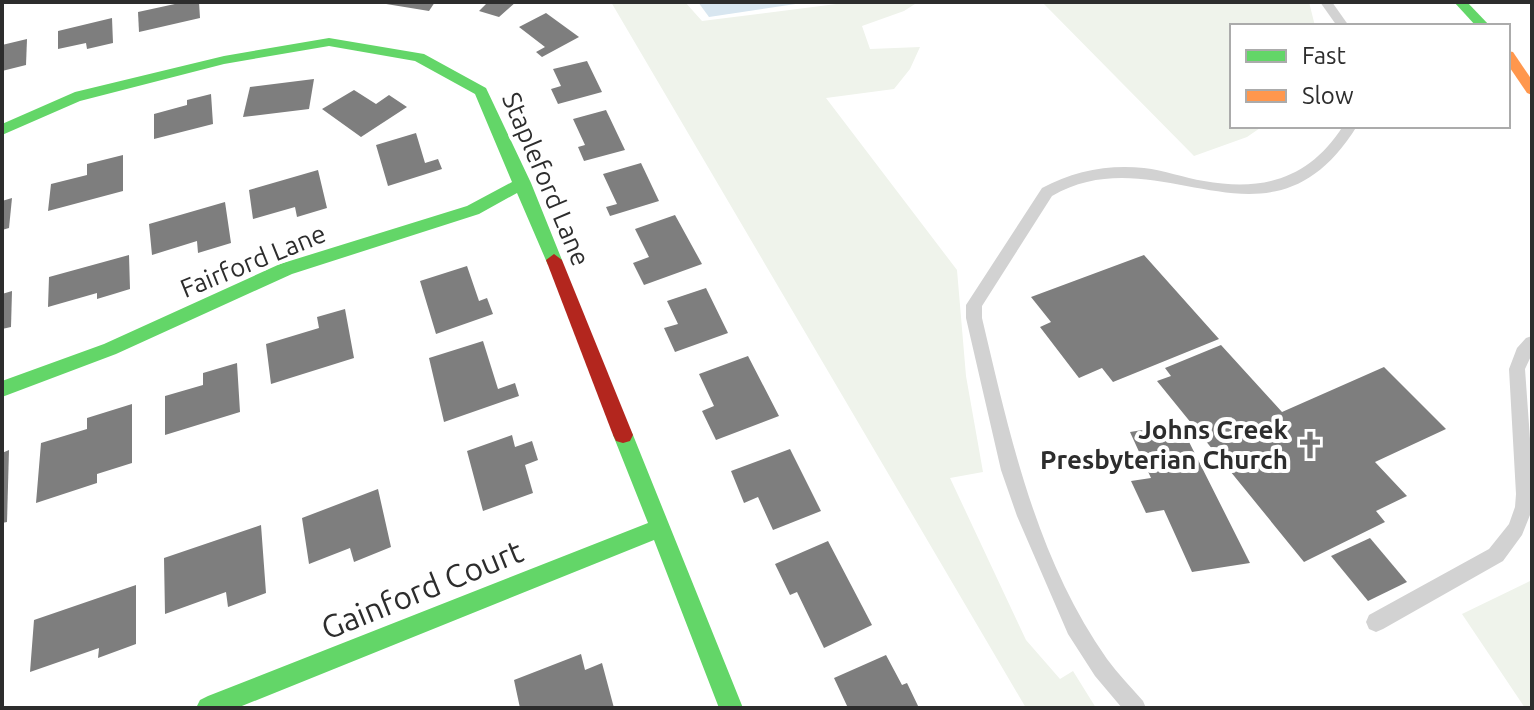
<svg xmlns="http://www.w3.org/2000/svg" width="1534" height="710" font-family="Ubuntu,sans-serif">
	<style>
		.green { fill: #eff3eb }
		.water { fill: #d8e6f0 }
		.building { fill: #7e7e7e }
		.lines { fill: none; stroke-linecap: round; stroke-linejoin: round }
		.lane { fill: #d2d2d2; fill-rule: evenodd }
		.fast { fill: #63d668; fill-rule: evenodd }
		.slow { fill: #ff974d; fill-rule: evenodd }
		.jam { fill: #b3261e; fill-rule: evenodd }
		.labels { text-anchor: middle; stroke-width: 8; stroke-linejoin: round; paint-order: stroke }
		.street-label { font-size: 26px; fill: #2d2d2d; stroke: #fff }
		.poi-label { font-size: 26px; font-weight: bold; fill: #2d2d2d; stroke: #fff; text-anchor: end }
		.near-street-label { font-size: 32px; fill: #2d2d2d; stroke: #fff }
	</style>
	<rect width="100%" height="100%" fill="#fff"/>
	<g class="green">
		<path d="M611,2H685L702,21L852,2H918L904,11L862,26L870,49L920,47L910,69L894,89L826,98L957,270L966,376L983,472L950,478L1026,640L1060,679L1073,671L1096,708H1026Z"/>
		<path d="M1042,2H1309L1315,26H1232V126H1263L1247,137L1194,156Z"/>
		<path d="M1532,580V708H1525L1462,614Z"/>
	</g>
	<path class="water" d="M698,2H809L709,17Z"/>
	<g class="building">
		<path d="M184,2H199L200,18L139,32L138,12Z"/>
		<path d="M374,2H435L429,11Z"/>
		<path d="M516,2L499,17L479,11L486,4L481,2Z"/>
		<path d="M546,13L579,37L542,57L536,52L545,47L519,27Z"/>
		<path d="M112,18L113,43L87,49L86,43L58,49V31Z"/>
		<path d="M27,39L26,65L2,71V45Z"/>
		<path d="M587,61L602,92L558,104L551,89L561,86L553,69Z"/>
		<path d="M314,79L309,109L243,117L250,87Z"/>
		<path d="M354,90L376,104L389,95L407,107L361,137L322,109Z"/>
		<path d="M211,94L213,124L154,139V114L187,105V100Z"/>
		<path d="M606,110L625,150L584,161L578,147L585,145L573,119Z"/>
		<path d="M416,133L425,163L438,159L442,169L388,186L376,145Z"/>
		<path d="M123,155V191L48,211L51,184L87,175V164Z"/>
		<path d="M641,163L659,201L610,216L606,207L617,204L603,174Z"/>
		<path d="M318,170L327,208L297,217L295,207L253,219L249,190Z"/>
		<path d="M12,198L9,228L2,230V201Z"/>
		<path d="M225,202L231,243L198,253L197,241L152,255L149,224Z"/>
		<path d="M675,215L702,264L644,285L633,263L649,257L635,229Z"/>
		<path d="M129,255L130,289L97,299V293L48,307L49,277Z"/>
		<path d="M1144,255L1219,339L1113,382L1102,368L1079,378L1040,327L1051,322L1031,297Z"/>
		<path d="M467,266L479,301L487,298L493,314L436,334L420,281Z"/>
		<path d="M706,288L728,333L675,352L664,328L678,324L667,301Z"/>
		<path d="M12,291L11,327L2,329V294Z"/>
		<path d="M345,309L354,358L271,384L266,344L319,328L317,317Z"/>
		<path d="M483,341L498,389L515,383L519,396L444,422L429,358Z"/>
		<path d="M1221,345L1282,412L1384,367L1446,429L1375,462L1407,496L1376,511L1385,522L1304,562L1157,381L1171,376L1165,368Z"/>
		<path d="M748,356L779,416L716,440L702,411L714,406L699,374Z"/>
		<path d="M237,363L240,412L165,435V396L203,385V373Z"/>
		<path d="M132,404V463L97,474V483L36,503L41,443L87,429V418Z"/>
		<path d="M1180,424L1250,563L1192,572L1164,510L1146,513L1131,481L1151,478L1130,432Z"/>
		<path d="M512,435L515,447L532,441L538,460L525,465L533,493L483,511L467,451Z"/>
		<path d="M790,449L821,511L773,530L758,497L744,503L731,471Z"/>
		<path d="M9,450L7,522L2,523V453Z"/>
		<path d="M378,489L391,547L354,562L350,548L309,564L302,518Z"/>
		<path d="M261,525L266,593L228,607L226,592L165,614L164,558Z"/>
		<path d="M1370,538L1407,582L1368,601L1331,556Z"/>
		<path d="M828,541L872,625L824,648L797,592L790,595L775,564Z"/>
		<path d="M136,585V644L98,658L99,648L30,672L34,620Z"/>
		<path d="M581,654L585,670L602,663L614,708H520L514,680Z"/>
		<path d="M886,655L902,685L907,683L919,708H848L834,678Z"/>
	</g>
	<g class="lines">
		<g class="lane">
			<path d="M1320,2H1332L1349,26H1337Z"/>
			<path d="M1343,126H1357C1269,268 1161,133 1052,196L982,306V318C1010,436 1036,558 1107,659C1118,674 1131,687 1143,701L1146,708H1122L1095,676L1068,634L1017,516L1001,470L966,318V305L1042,188C1073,171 1109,164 1144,168C1164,170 1184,178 1204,181C1264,192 1310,178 1343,126Z"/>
			<path d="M1532,336V354L1525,369L1532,467V510L1522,535L1503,561L1383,629L1376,632L1369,629L1366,622L1369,615L1489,549L1509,524L1515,507L1516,494L1509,369L1517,348L1526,338Z"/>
		</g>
		<g class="fast">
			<path d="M1454,2H1467L1490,26H1476Z"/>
			<path d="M329,38L424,54L486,88L531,183L562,260L560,265H548L517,193L479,214L292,274L116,354L2,397V381L104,344L280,264L467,206L512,182L475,94L415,61L329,46L224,64L80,101L2,135V124L75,92L224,56Z"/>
			<path d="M623,427L630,429L633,435L743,708H719L654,540L237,708H196L200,700L208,696L648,523L613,435L616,429Z"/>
		</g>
		<path class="slow" d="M1508,51L1513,52L1532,80V95L1527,93L1508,65Z"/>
		<path class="jam" d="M554,254L562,260L633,435L630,441L623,443L616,441L613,435L546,260Z"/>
	</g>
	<defs>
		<symbol id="church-bare" viewBox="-9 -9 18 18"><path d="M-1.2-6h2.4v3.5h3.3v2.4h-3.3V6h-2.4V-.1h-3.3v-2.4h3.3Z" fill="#767676" stroke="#fff" stroke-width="2.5" paint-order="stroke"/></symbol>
	</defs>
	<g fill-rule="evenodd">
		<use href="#church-bare" x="1290" y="425" width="40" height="40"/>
	</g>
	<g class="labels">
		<g class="street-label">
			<text transform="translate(546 179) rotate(67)" y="9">Stapleford Lane</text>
			<text transform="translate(253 261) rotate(-22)" y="9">Fairford Lane</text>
		</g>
		<g class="poi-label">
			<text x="1288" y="439">Johns Creek<tspan x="1288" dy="30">Presbyterian Church</tspan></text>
		</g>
		<g class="near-street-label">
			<text transform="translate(422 590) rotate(-22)" y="11">Gainford Court</text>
		</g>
	</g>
	<rect width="1534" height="710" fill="none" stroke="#2d2d2d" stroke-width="8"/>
	<rect x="1230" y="24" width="280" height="104" fill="#ffffff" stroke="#ababab" stroke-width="2"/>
	<rect x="1246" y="50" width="40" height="12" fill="#63d668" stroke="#ababab" stroke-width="2"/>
	<text x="1302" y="64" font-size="24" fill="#2d2d2d">Fast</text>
	<rect x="1246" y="90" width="40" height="12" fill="#ff974d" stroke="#ababab" stroke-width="2"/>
	<text x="1302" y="104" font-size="24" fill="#2d2d2d">Slow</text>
</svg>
